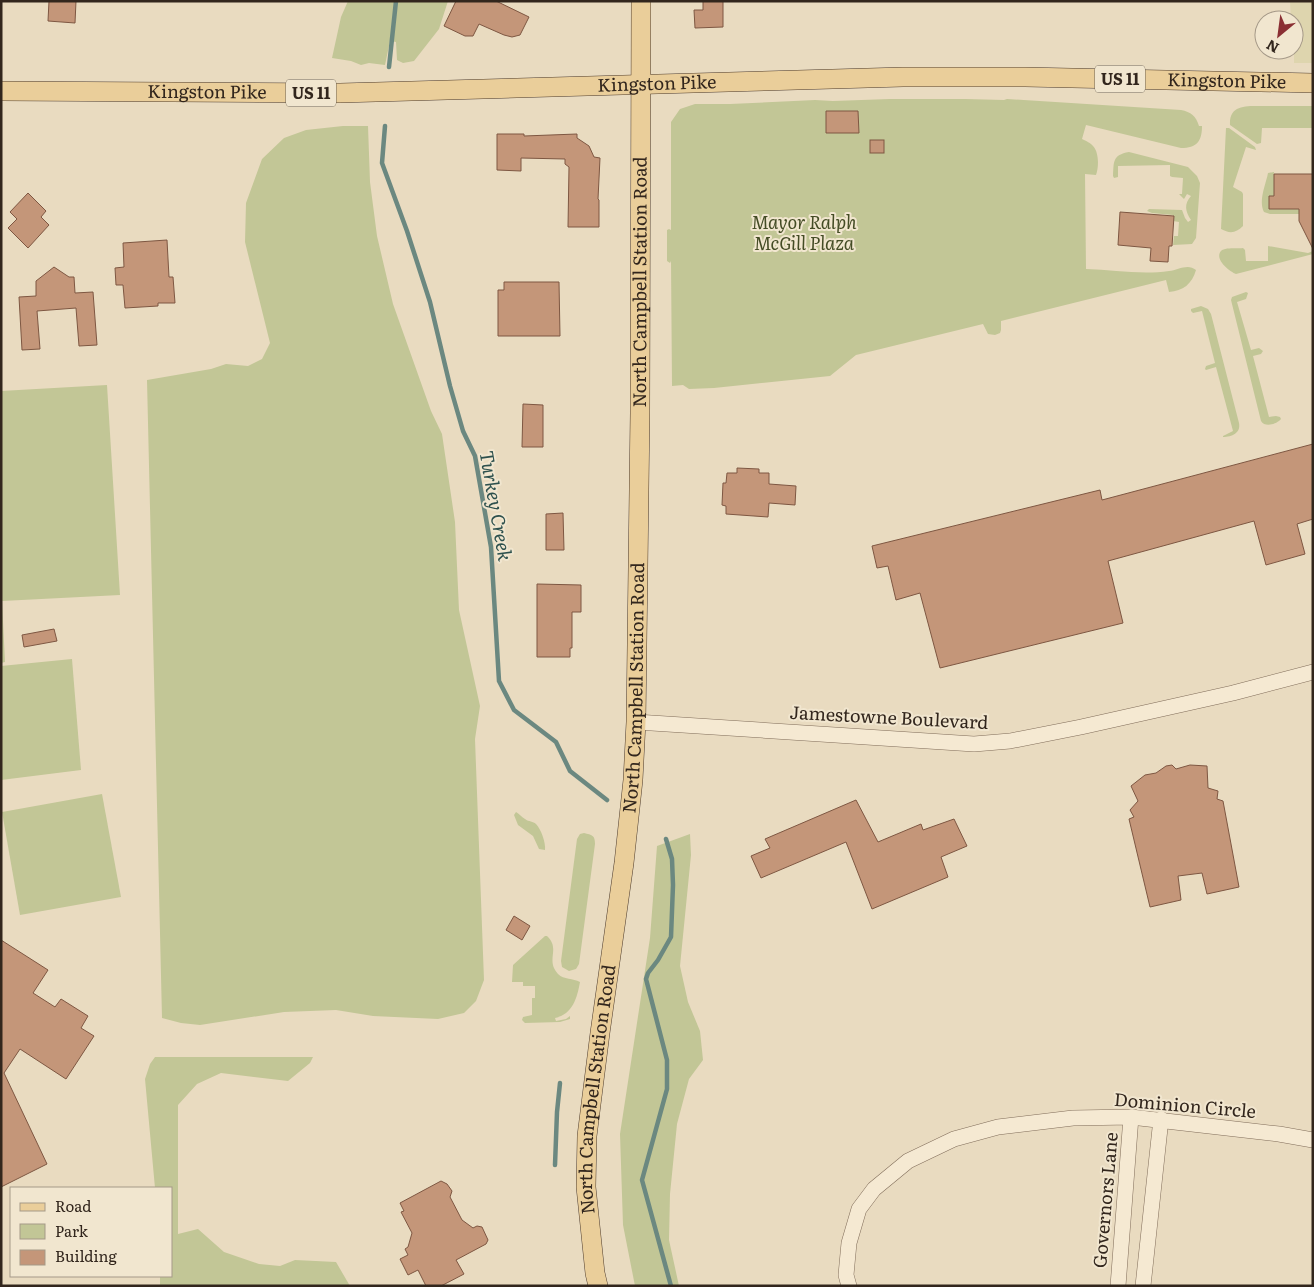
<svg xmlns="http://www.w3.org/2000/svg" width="1314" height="1287" font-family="Literata,serif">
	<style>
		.farmland { fill: #ded5ae }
		.green { fill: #c2c696 }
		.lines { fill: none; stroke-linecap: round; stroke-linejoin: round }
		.stream { stroke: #6b8880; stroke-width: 4.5 }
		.building { fill: #c49679; stroke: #7e5742 }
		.minor-casing { stroke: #816d5a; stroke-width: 16 }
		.major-casing { stroke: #4e3c2e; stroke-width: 20 }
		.minor { stroke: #f5e9d2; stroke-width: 15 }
		.major { stroke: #eace9a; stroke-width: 19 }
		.labels { text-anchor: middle; stroke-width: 4; stroke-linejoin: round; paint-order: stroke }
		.shield { fill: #f1e6cf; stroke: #6b6052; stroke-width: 1 }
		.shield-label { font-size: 16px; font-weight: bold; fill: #32261d }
		.street-label { font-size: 18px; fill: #32261d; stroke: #f1e6cf }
		.park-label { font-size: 18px; font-style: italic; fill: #444c25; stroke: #f1e6cf }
		.water-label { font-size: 19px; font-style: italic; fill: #2d504d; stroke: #f1e6cf }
	</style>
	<rect width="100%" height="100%" fill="#e9dbc0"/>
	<path class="farmland" d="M1290,1H1313V63H1294V20H1291Z"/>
	<g class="green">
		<path d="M348,1H448L439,29L414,61L403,63L397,60L396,42L390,41L385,65L369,63L361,65L351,61L332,58L341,17Z"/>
		<path d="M890,99H965L1004,100L1007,99L1181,110C1191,112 1196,116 1199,126H1202C1202,141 1197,148 1181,148L1086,125L1082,139C1086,141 1091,143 1093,146C1099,152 1099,167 1096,175L1085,174L1086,269C1114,270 1142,275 1169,271C1178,270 1188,263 1196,270C1192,284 1183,291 1169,292L1166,280L1001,321V330L1000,333L995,335L988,334L983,324L856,355L830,376L714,388L689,389L683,385L672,386L671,261L670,263L667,261V230L669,229L671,230V122L680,109L695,104H730L815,100L833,101Z"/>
		<path d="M1258,106H1313V128H1262L1261,143L1257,144L1230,125C1229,106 1244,106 1258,106Z"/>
		<path d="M343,126H368L370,182L377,236L393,304L431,411L442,434L455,522L459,610L480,706L475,739L484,980L476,1001L464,1013L438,1019L373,1016L336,1010L284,1012L200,1025L181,1023L162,1018L147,380L211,369L226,364L248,366L262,359L270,343L245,242L246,203L262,159L284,138L306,130Z"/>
		<path d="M1226,128H1229L1255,147L1256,150L1246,147L1233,187L1242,192L1243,194V226C1236,233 1230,234 1221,229Z"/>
		<path d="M1129,152L1188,167L1197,176L1200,183L1196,238L1192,244L1173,245L1174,236H1178L1179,222L1173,221V215L1152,213L1147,211L1149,209L1182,210L1185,218L1188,222L1191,220C1185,211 1184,204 1191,196L1187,194L1184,199L1179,194H1182L1183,178L1172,177L1170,176V165L1118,166V177L1114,178L1113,176C1114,162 1112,155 1129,152Z"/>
		<path d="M1274,172V196H1269V209H1299V214H1270L1264,212C1258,201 1266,184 1268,173Z"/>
		<path d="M1268,246L1308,253L1313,251V254L1236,274C1229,271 1214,259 1221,251C1225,247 1237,249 1243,248L1245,250L1246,261H1268Z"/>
		<path d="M1246,292L1248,293L1246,299L1237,302L1251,350L1259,348L1263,351L1261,354L1253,356L1269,417L1276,416L1280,417L1281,419C1277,424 1265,428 1261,421L1231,300L1232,297Z"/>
		<path d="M1201,306L1208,309L1211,314L1239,423C1241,433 1232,437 1223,437V436L1233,431L1216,367L1206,370L1205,369L1206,366L1215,363L1202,311L1193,313L1191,311V309Z"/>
		<path d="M107,385L120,595L2,601L5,662L1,663V391Z"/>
		<path d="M72,659L81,770L1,780V666Z"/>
		<path d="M102,794L121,897L20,915L2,812Z"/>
		<path d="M516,812C520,814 521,817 525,819C529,822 533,821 536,824C541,829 546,843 545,850L539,849L533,836L518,825L514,815Z"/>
		<path d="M584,833C592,835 595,835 595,844L579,964L576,969L569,971L562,967L561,961L577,839L580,834Z"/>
		<path d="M690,834L691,855L680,966L688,1002L700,1031L703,1060L689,1079L677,1124L670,1194L669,1240L679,1286H635L623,1225L620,1134L650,938L657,846Z"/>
		<path d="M545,936H547C561,949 545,960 558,974C564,980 573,978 580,982C577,998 573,1014 555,1018L556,1021L566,1019L570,1016V1019L560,1022L525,1023L522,1020L523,1017L532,1015V998H535V986H523V982H512L513,965Z"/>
		<path d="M155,1057H313L310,1063L288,1081L221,1073L197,1084L178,1105V1234L198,1229L224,1252L259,1264L280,1266L295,1260L336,1262L350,1286H160V1276H171V1188H155L145,1079L150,1064Z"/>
	</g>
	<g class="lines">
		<g class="stream">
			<path d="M389,67L396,1"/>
			<path d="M385,126L382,163L407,231L430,302L450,386L463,431L475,456L491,547L499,681L514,710L556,742L570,771L607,800"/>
			<path d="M666,839L672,859L673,885L671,937L658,960L648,973L646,979L667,1060V1089L642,1180L671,1286"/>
			<path d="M555,1165L557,1112L560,1083"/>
		</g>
	</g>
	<g class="building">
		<path d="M49,1H76L75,23L48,21Z"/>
		<path d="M456,1H496L529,17L520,35L512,37L504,35L479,24L473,36H465L444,26Z"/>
		<path d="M703,1H723V27L695,28L694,10H703Z"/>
		<path d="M826,111H858L859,133H826Z"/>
		<path d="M497,134H524V136L577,134V138L589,146L594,157L600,158L598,199L599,200V227H568L569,167L565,164V159L521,158V171L497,170Z"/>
		<rect x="870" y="140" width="14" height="13"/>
		<path d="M1274,174H1313V249L1299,221V209H1269V196H1274Z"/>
		<path d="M28,193L46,211L41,217L49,225L28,248L8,228L17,219L10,212Z"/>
		<path d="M1120,212L1174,216L1172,246H1169L1168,262L1150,261L1151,248L1118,245Z"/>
		<path d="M167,240L169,277H173L175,303H158V306L125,308L123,285H116L115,268L124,267L123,243Z"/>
		<path d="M54,267L69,277H74L75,293L93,292L97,345L79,346L76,308L37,311L40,349L22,350L19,297L36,296V281Z"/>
		<path d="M504,282H559L560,336H498V290H504Z"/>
		<path d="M523,404L543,405V447H522Z"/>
		<path d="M1313,444V519L1297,524L1305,554L1266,565L1254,521L1108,561L1123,623L940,668L920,593L896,600L888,566L877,568L872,546L1100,490L1102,500Z"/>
		<path d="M737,468L759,469V473H769V484L796,486L795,505L769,503L768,517L726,514V506L722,505L723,483H726L727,473H737Z"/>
		<path d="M563,513L564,550H546V514Z"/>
		<path d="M537,584L581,585V612H572V648H570V657H537Z"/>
		<path d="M54,629L57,641L24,647L22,635Z"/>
		<path d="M1172,765L1176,769L1190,765L1207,766L1208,788L1218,791L1217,799L1223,801L1239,887L1207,894L1202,873L1178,876L1181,900L1150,907L1129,819L1134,817L1130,810L1138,801L1131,786L1145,775L1156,773L1166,766Z"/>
		<path d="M856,800L878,842L921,824L923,830L954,819L967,846L941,857L948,877L872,909L846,842L761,878L751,856L770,848L765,839Z"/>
		<path d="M514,916L530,926L522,940L506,930Z"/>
		<path d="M1,940L48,970L33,993L55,1007L61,999L88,1016L81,1028L94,1036L66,1079L20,1049L4,1073L47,1164L1,1187Z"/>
		<path d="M441,1181L447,1184L452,1191L450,1197L462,1220L473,1228L477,1226L482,1227L488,1240L486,1244L456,1260L464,1274L441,1286H426L418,1270L408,1275L400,1259L408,1255L405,1249L408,1247L412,1233L401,1212L404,1211L400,1203Z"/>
	</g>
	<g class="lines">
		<defs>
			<g id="minor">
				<path d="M636,722L974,744L1010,741L1081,727L1233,693L1313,672"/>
				<path d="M849,1286L846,1275L849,1243L859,1209L874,1189L908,1161L954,1139L998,1127L1073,1118L1131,1117L1279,1134L1313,1140"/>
				<path d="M1118,1286L1131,1117"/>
				<path d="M1143,1286L1161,1119"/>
			</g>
			<g id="major">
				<path id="s1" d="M1,91L340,93L903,77H1025L1313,83"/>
				<path id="s2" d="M598,1286L595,1273L586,1187L587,1136L600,1033L624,863L633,780L636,722L640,413L641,1"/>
			</g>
		</defs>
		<use href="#minor" class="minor-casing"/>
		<use href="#major" class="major-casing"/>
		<use href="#minor" class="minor"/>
		<use href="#major" class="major"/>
	</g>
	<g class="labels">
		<g class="shield">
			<rect x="1095" y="65.5" width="50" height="27" rx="4"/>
			<rect x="286" y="79.5" width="50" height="27" rx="4"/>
		</g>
		<g class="shield-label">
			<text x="1120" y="85">US 11</text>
			<text x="311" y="99">US 11</text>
		</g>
		<g class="street-label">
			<text dy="6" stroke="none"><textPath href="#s1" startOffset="1226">Kingston Pike</textPath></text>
			<text dy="6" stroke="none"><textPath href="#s1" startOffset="656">Kingston Pike</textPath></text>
			<text dy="6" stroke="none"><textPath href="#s1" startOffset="206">Kingston Pike</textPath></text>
			<text dy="6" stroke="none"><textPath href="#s2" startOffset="1008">North Campbell Station Road</textPath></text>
			<text dy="6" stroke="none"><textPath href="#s2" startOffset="602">North Campbell Station Road</textPath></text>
			<text transform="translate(889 718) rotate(3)" y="6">Jamestowne Boulevard</text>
			<text dy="6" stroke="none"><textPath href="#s2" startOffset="198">North Campbell Station Road</textPath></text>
			<text transform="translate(1185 1106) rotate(5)" y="6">Dominion Circle</text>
			<text transform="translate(1106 1200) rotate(-85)" y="6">Governors Lane</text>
		</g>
		<g class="park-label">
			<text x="804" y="229">Mayor Ralph<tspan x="804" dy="21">McGill Plaza</tspan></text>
		</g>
		<g class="water-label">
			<text transform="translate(496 506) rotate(80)" y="7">Turkey Creek</text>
		</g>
	</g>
	<rect width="1314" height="1287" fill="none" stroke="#32261d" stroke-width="5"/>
	<rect x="10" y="1187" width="162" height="90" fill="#f1e6cf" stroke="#a59988"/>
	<rect x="20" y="1203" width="25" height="8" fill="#eace9a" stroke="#a59988"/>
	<text x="55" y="1212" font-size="15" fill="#32261d">Road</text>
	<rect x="20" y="1224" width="25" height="15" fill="#c2c696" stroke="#a59988"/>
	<text x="55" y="1237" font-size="15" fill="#32261d">Park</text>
	<rect x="20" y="1250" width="25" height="15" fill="#c49679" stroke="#a59988"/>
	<text x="55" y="1262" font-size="15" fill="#32261d">Building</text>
	<g transform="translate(1279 35) rotate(209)"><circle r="24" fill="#f1e6cf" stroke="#a59988"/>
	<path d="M0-4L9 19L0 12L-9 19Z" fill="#8a2f33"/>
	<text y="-8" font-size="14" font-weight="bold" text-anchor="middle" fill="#32261d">N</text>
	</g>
</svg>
